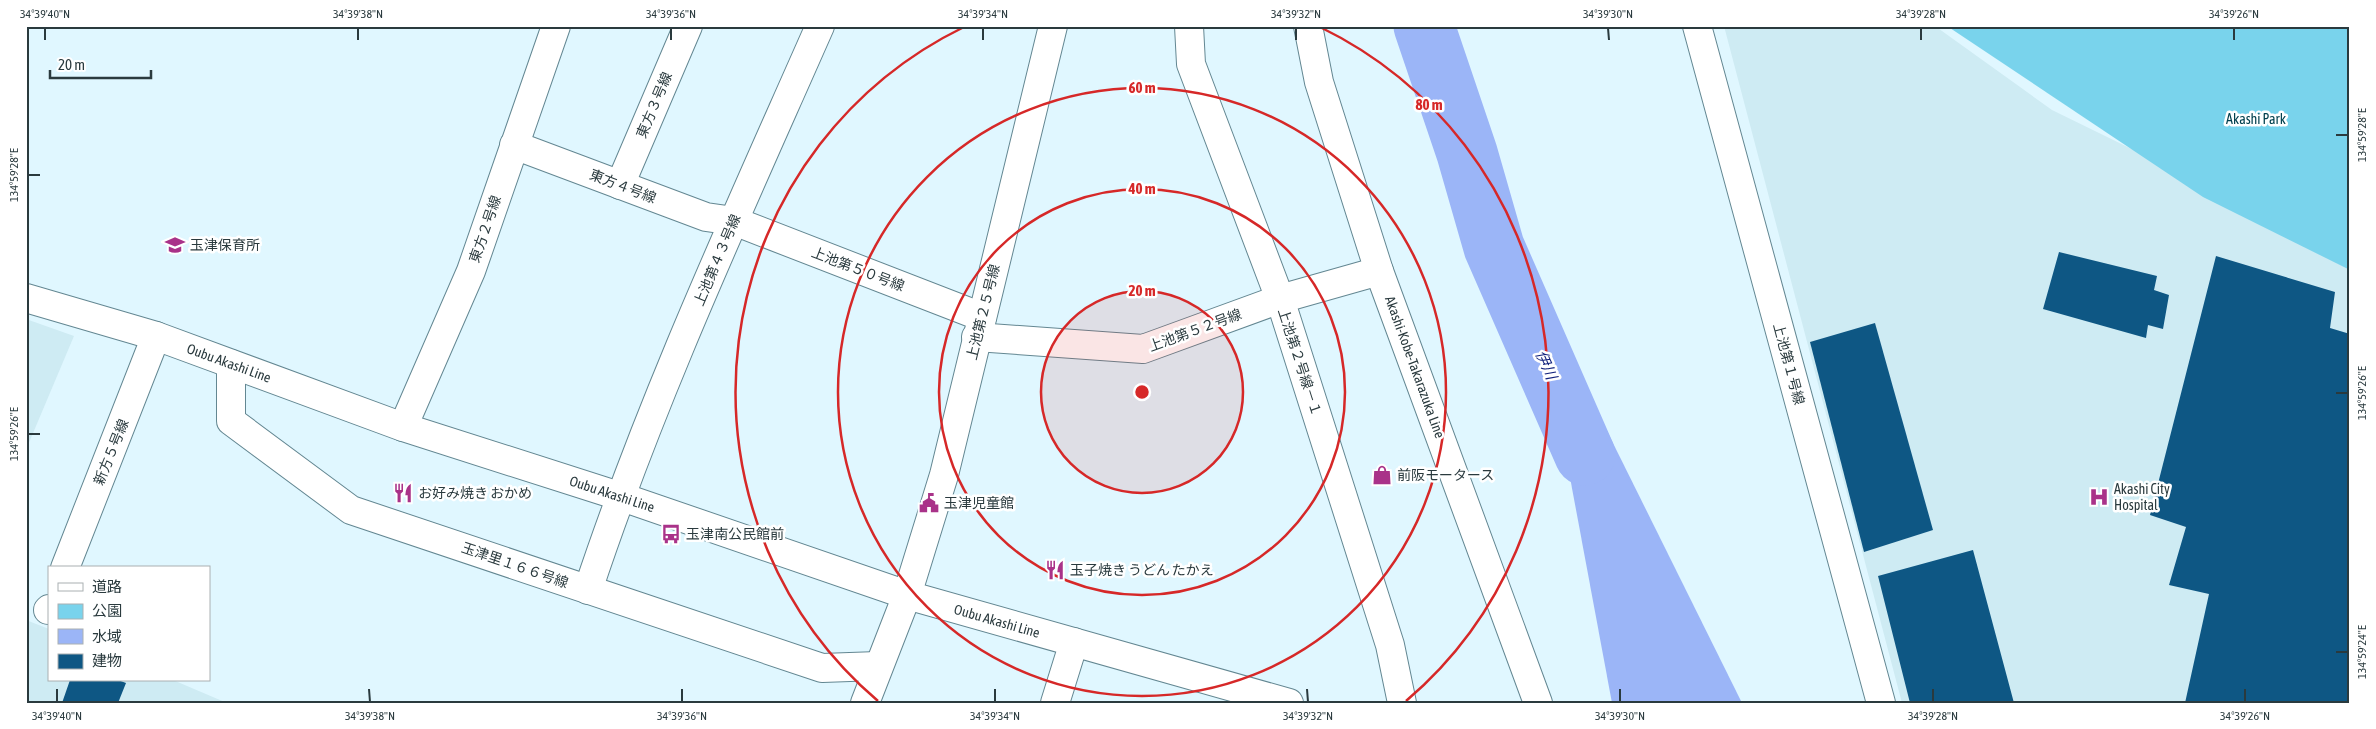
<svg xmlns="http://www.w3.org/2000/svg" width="2376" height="729" font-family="'Asap Condensed','Noto Sans JP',sans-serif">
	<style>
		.built { fill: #ceebf3 }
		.green { fill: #79d3ec }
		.water { fill: #9bb5f7 }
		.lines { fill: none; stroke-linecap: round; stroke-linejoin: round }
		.river { stroke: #9bb5f7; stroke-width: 61 }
		.building { fill: #0e5784 }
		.minor-casing { stroke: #638792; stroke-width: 30 }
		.primary-casing { stroke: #638792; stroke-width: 30 }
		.minor { stroke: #fff; stroke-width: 28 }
		.primary { stroke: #fff; stroke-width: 28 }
		.ticks { fill: none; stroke: #2a3a3e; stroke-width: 2 }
		.ring { fill: none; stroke: #d62828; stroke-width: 2.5 }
		.labels { text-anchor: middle; stroke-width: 5; stroke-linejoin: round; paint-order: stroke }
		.street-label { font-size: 14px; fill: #2a3a3e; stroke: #fff }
		.park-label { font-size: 14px; fill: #00404e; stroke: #fff }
		.poi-label { font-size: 14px; fill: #2a3a3e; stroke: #fff; text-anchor: start }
		.water-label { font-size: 15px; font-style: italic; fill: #0f1f7b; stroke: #fff }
		.centre { fill: #d62828; stroke: #fff; stroke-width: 2.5 }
		.ring-label { font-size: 15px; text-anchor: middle; font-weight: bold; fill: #d62828; stroke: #fff; stroke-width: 5; stroke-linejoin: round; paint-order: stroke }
		.neatline { fill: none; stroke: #2a3a3e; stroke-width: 2 }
		.ticks-label { font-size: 12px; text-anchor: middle; fill: #2a3a3e }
	</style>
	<rect width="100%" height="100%" fill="#e0f7ff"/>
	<g class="built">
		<path d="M1724,26H1935L2052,110L2236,200L2350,263V703H1902Z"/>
		<path d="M26,319L74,336L28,445L26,444Z"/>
		<path d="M26,620L49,629V680H173L227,703H26Z"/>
	</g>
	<path class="green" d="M1947,26H2350V270L2203,197Z"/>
	<path class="water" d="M1534,284L1742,703H1612Z"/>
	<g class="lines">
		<path class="river" d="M1424,26L1467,153L1494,247L1585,455"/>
	</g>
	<g class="building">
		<path d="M2059,252L2157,276L2154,290L2169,295L2163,329L2148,325L2146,338L2043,309Z"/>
		<path d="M2216,256L2335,292L2330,328L2350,334V703H2185L2209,594L2169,585L2186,527L2150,515Z"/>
		<path d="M1875,323L1933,530L1864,552L1810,342Z"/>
		<path d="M1973,550L2014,703H1933V701L1910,703L1878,576Z"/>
		<path d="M70,680H118L126,683L118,703H62Z"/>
	</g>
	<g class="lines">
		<defs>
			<g id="minor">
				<path d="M1189,26L1191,64L1280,299L1390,645L1402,703"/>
				<path d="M1697,26L1881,703"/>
				<path d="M514,145L706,217L734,221L982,317"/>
				<path d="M620,185L688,26"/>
				<path d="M976,337L1143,349L1280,299L1379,271"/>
				<path d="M231,364V421L351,510L822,668L878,666"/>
				<path d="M403,427L471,271L556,26"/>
				<path d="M65,568L156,336"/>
				<path d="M588,590C652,397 738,212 820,26"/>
				<path d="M48,610L49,609"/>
				<path d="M865,703L907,595L944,475L1053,26"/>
				<path d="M1055,703L1074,642"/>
			</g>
			<g id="primary">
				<path d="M1308,26L1319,82L1379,271L1538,703"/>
				<path d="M26,298L156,336L403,427L619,496L907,595L1289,703"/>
			</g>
		</defs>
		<use href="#minor" class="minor-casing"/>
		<use href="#primary" class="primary-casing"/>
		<use href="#minor" class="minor"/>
		<use href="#primary" class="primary"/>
	</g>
	<path class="ticks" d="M45,28V40M358,28V40M671,28V40M983,28V40M1296,28V40M1608,28L1609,40M1921,28V40M2234,28V40M2336,135H2348M28,175H40M2336,393H2348M28,434H40M2336,652H2348M57,689V702M369,689L370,702M682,689V702M995,689V702M1307,689L1308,702M1620,689V702M1933,689V702M2245,689V702"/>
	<circle cx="1142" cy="392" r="101" fill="#d62828" fill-opacity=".12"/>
	<g class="ring">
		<circle cx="1142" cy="392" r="101"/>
		<circle cx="1142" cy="392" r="203"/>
		<circle cx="1142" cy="392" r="304"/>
		<path d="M878 701A406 406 0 0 1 964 27M1320 27A406 406 0 0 1 1406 701"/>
	</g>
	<defs>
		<symbol id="school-bare" viewBox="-9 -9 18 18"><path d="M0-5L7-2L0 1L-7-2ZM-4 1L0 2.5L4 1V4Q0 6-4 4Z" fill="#a93289" stroke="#fff" stroke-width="2.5" paint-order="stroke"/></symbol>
		<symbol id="shop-bare" viewBox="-9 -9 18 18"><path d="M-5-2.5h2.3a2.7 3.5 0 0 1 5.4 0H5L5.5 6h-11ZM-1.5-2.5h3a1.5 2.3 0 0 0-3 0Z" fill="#a93289" stroke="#fff" stroke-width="2.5" paint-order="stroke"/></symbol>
		<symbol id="restaurant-bare" viewBox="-9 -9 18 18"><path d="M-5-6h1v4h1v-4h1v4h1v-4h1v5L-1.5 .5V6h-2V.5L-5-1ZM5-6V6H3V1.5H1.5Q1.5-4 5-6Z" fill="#a93289" stroke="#fff" stroke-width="2.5" paint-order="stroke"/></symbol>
		<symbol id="hospital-bare" viewBox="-9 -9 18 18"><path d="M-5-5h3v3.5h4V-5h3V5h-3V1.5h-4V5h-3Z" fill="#a93289" stroke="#fff" stroke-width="2.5" paint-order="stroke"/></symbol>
		<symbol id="civic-bare" viewBox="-9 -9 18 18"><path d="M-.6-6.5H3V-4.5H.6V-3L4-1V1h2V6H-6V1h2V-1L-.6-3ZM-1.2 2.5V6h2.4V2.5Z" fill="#a93289" stroke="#fff" stroke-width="2.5" paint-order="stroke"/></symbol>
		<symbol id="bus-bare" viewBox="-9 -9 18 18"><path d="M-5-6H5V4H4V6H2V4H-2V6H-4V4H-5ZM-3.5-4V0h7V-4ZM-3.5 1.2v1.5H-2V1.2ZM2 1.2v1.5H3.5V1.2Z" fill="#a93289" stroke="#fff" stroke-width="2.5" paint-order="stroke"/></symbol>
	</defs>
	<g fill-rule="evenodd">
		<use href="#school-bare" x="161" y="231" width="28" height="28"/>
		<use href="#shop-bare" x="1368" y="461" width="28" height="28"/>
		<use href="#restaurant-bare" x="389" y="479" width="28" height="28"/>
		<use href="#hospital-bare" x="2085" y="483" width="28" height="28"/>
		<use href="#civic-bare" x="915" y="489" width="28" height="28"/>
		<use href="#bus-bare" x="657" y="520" width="28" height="28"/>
		<use href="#restaurant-bare" x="1041" y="556" width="28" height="28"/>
	</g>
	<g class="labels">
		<g class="street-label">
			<text transform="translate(654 105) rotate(-67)" y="5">東方３号線</text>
			<text transform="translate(623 186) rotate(21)" y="5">東方４号線</text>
			<text transform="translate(485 229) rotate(-71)" y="5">東方２号線</text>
			<text transform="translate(717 260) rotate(-67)" y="5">上池第４３号線</text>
			<text transform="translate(858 269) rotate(21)" y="5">上池第５０号線</text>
			<text transform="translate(983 312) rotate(-76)" y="5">上池第２５号線</text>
			<text transform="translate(1195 330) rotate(-20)" y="5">上池第５２号線</text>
			<text transform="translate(1300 362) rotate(72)" y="5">上池第２号線－１</text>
			<text transform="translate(229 363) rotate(20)" y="5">Oubu Akashi Line</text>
			<text transform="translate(1789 364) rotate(75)" y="5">上池第１号線</text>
			<text transform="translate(1415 367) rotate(70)" y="5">Akashi-Kobe-Takarazuka Line</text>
			<text transform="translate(111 452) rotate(-68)" y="5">新方５号線</text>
			<text transform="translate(612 494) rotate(18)" y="5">Oubu Akashi Line</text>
			<text transform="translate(515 565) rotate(19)" y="5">玉津里１６６号線</text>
			<text transform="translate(997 621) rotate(16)" y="5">Oubu Akashi Line</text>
		</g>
		<g class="park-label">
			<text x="2256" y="124">Akashi Park</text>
		</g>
		<g class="poi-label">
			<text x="190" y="250">玉津保育所</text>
			<text x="1397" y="480">前阪モータース</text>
			<text x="2114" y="494">Akashi City<tspan x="2114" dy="16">Hospital</tspan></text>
			<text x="418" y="498">お好み焼き おかめ</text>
			<text x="944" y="508">玉津児童館</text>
			<text x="686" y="539">玉津南公民館前</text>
			<text x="1070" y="575">玉子焼き うどん たかえ</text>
		</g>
		<g class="water-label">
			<text transform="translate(1546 365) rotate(66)" y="5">伊川</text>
		</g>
	</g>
	<circle cx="1142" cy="392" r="8" class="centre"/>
	<g class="ring-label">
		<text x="1142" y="93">60 m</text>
		<text x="1429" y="110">80 m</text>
		<text x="1142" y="194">40 m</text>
		<text x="1142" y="296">20 m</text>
	</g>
	<rect width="2376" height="729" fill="none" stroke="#ffffff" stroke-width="55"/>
	<rect x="48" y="566" width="162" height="115" fill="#ffffff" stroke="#aab0b2"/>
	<rect x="58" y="583" width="25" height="8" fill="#ffffff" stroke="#aab0b2"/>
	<text x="92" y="592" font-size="15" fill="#2a3a3e">道路</text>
	<rect x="58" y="604" width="25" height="15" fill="#79d3ec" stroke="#aab0b2"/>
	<text x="92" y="616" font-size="15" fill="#2a3a3e">公園</text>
	<rect x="58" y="629" width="25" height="15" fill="#9bb5f7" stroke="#aab0b2"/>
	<text x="92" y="642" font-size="15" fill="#2a3a3e">水域</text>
	<rect x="58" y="654" width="25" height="15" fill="#0e5784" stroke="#aab0b2"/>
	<text x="92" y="666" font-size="15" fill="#2a3a3e">建物</text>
	<path d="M50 70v8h101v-8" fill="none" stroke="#2a3a3e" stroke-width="2.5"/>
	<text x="58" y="70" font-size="15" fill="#2a3a3e" stroke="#ffffff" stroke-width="4" paint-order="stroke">20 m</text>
	<rect x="28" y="28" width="2320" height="674" class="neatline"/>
	<g class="ticks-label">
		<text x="45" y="18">34°39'40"N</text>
		<text x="358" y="18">34°39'38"N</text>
		<text x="671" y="18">34°39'36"N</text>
		<text x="983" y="18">34°39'34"N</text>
		<text x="1296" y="18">34°39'32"N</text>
		<text x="1608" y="18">34°39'30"N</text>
		<text x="1921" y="18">34°39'28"N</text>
		<text x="2234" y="18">34°39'26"N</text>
		<text transform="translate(2362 135) rotate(-90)" y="4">134°59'28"E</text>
		<text transform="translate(14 175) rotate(-90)" y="4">134°59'28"E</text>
		<text transform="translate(2362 393) rotate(-90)" y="4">134°59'26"E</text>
		<text transform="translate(14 434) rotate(-90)" y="4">134°59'26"E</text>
		<text transform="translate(2362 652) rotate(-90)" y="4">134°59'24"E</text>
		<text x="57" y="720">34°39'40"N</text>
		<text x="370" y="720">34°39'38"N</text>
		<text x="682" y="720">34°39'36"N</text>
		<text x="995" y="720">34°39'34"N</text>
		<text x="1308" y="720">34°39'32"N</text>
		<text x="1620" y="720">34°39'30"N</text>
		<text x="1933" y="720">34°39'28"N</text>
		<text x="2245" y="720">34°39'26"N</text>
	</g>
</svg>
